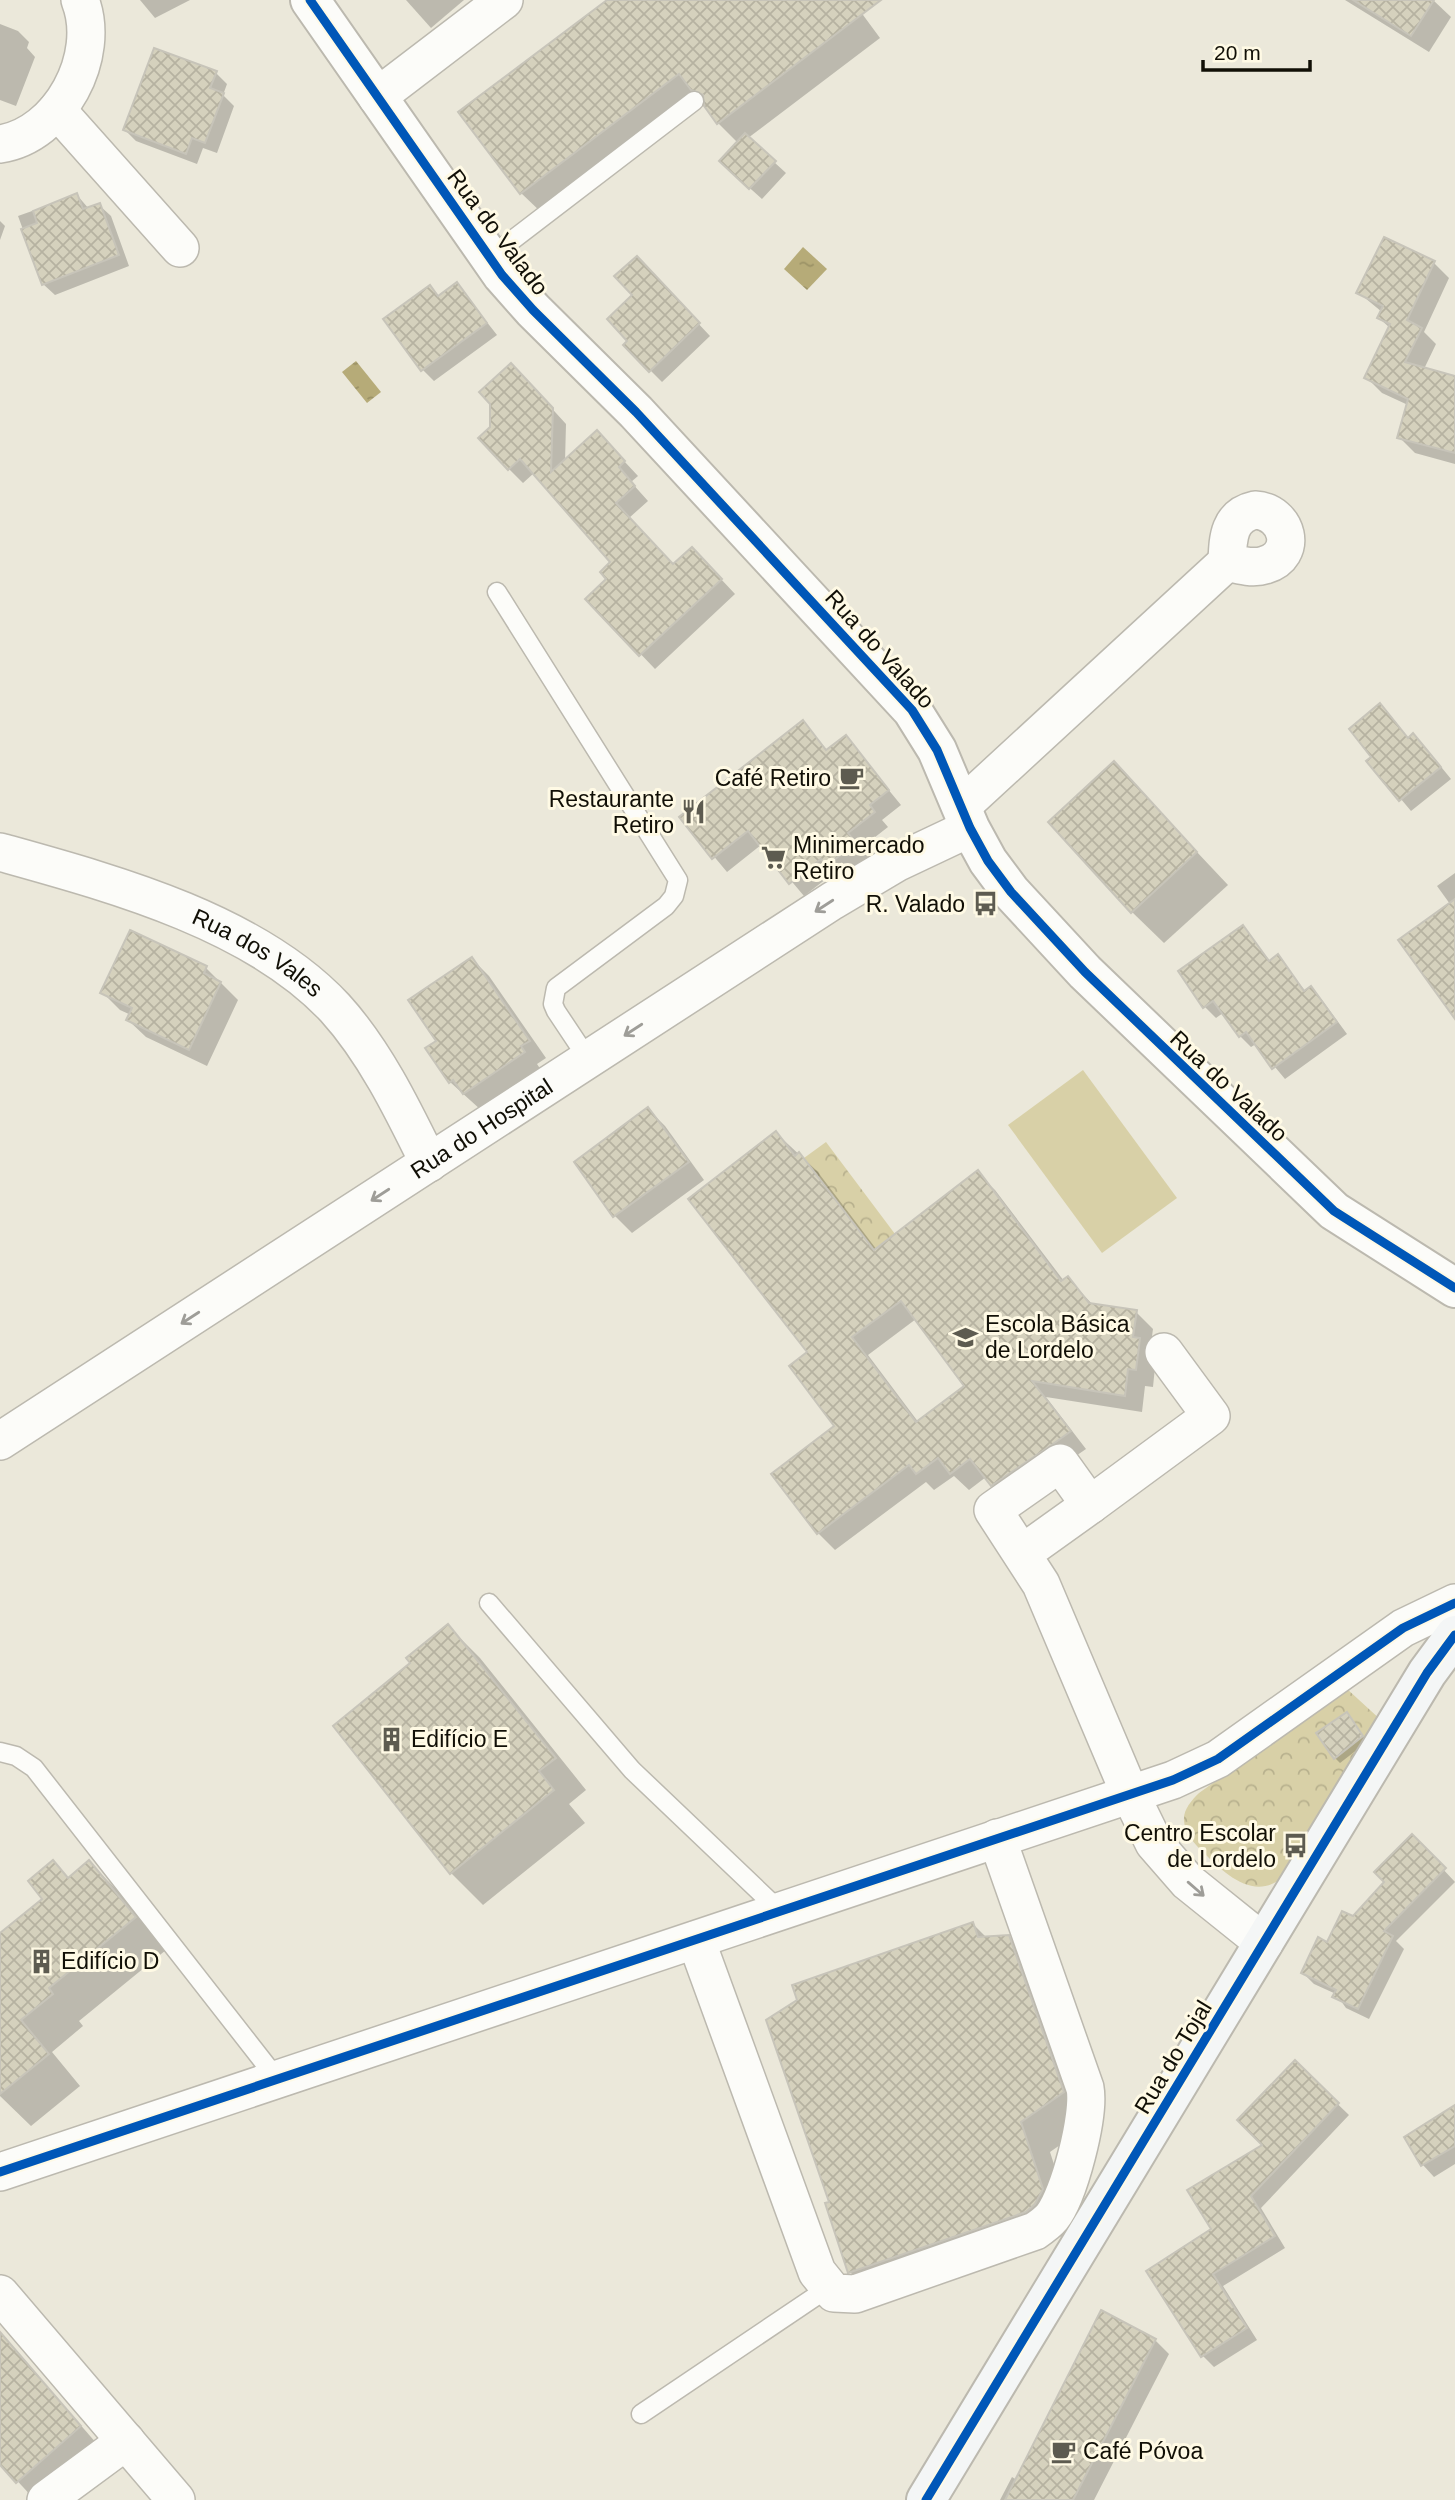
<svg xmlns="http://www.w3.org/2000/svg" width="1455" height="2500" font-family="Arial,sans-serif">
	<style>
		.park { fill: url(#park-crowns) }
		.pitch { fill: #d8d0a7 }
		.water { fill: url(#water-ripples) }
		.shadow { fill: #0003; fill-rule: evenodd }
		.building { fill: url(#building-cross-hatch); stroke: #c7c4b9; stroke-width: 2; fill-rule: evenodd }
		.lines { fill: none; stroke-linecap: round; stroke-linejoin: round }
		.service-casing { stroke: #bcb9af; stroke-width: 21 }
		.minor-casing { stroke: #bcb9af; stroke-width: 40 }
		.tertiary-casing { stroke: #bcb9af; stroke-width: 42 }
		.secondary-casing { stroke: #bcb9af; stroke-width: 42 }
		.service { stroke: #fcfcf9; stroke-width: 18 }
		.minor { stroke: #fcfcf9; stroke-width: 37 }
		.tertiary { stroke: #fcfcf9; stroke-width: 38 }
		.secondary { stroke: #f4f6f6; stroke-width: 38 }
		.cycleway-casing { stroke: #fffae5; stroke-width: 13 }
		.cycleway { stroke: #0057b8; stroke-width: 9 }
		.oneway { stroke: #9e9d98 }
		.labels { text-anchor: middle; stroke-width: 6; stroke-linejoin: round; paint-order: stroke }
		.street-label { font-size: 23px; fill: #110f06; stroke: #fffae5 }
		.poi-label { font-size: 23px; fill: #110f06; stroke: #fffae5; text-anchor: start }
	</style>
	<defs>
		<pattern id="park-crowns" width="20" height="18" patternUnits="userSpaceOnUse" patternTransform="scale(1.75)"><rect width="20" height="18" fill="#d8d0a7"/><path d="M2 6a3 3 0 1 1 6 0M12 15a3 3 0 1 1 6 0" fill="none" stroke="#b8b18e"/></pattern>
		<pattern id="water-ripples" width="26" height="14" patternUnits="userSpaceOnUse" patternTransform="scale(1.75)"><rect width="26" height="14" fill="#b6ab78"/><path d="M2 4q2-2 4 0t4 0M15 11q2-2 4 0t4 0" fill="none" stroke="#9b9266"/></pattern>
		<pattern id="building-cross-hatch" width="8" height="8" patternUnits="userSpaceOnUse" patternTransform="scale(1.75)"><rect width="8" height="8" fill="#d5d1bd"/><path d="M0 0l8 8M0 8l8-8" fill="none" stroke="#b6b2a1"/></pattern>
	</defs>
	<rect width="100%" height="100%" fill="#ebe8da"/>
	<g class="park">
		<path d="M826,1142L895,1234L869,1253L844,1210L804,1158Z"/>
		<path d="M1346,1688L1382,1721L1282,1878C1253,1901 1224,1873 1204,1853C1195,1844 1185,1835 1184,1821C1183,1810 1191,1801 1199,1793Z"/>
	</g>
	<path class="pitch" d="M1083,1070L1177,1198L1102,1253L1008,1125Z"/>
	<g class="water">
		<path d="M803,247L827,269L807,290L784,269Z"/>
		<path d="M356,361L381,392L367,403L342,372Z"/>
	</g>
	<g class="shadow">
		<path d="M140,0H190L155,18Z"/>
		<path d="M406,0H464L431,28Z"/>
		<path d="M610,0H852L880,38L748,138L786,173L762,199L733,173L738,143L718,123L700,96L543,214L521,193L461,113Z"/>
		<path d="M1345,0H1433L1451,17L1429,52Z"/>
		<path d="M0,24L18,31L29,42L27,48L35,57L16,106L0,100Z"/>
		<path d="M216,73L227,84L223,95L234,106L217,153L203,148L197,164L136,141L125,130Z"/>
		<path d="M77,195L89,209L99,205L111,216L129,266L55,295L43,284L18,216Z"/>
		<path d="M0,221L5,226L0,240Z"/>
		<path d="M1434,263L1449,278L1424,332L1436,344L1424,369L1455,378V464L1415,453L1399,437L1408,405L1382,393L1366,377L1390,328L1379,318L1382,312L1359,293Z"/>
		<path d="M648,270L710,336L662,382L625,345L630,341L635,295Z"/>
		<path d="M457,284L497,335L434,381L423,370L429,287L440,297Z"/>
		<path d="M525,379L566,424L565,462L611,447L638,476L631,482L648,501L629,518L674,566L706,563L735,594L655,669L588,599L609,579L613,562L534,473L523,483L509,469L491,428Z"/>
		<path d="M1380,705L1409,739L1413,735L1424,746L1451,779L1411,811L1369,761L1374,757Z"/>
		<path d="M803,722L828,751L846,738L901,805L882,820L888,827L861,848L868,857L842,878L835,872L804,896L761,845L727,872L681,817Z"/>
		<path d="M1114,764L1228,885L1164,943L1132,912Z"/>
		<path d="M1455,873V1012L1450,904L1437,886Z"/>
		<path d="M1242,927L1271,962L1278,957L1306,992L1311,988L1322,1000L1347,1034L1285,1079L1256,1044L1251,1047L1240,1036L1223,1013L1216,1018L1205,1007Z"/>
		<path d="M472,959L489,976L546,1058L537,1064L541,1070L481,1110L450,1082L438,1042Z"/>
		<path d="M206,968L238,1000L207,1066L146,1037L128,1020L131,1015L120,1010L102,992Z"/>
		<path d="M648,1109L665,1126L704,1180L632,1233L615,1216L576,1163Z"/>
		<path d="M776,1133L817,1171L877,1250L977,1173L995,1190L1064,1281L1068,1278L1093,1305L1136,1312L1153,1329L1150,1351L1156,1357L1153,1387L1145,1386L1142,1412L1046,1397L1086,1449L1009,1502L986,1477L969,1490L954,1476L934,1490L926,1482L835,1550L818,1533L774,1474L836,1426L810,1352ZM916,1319L967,1386L919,1423L868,1355Z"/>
		<path d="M448,1626L480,1658L586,1790L569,1804L585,1823L483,1905L451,1873L336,1726L413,1663Z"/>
		<path d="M1347,1714L1367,1742L1340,1763L1335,1758Z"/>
		<path d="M1412,1836L1455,1882L1396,1941L1404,1949L1369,2019L1346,2008L1336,1994L1314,1984L1303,1973L1386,1882Z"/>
		<path d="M89,1862L121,1894L166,1950L79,2021L83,2026L52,2052L80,2086L31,2126L0,2096V1935L45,1899L53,1863L69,1879Z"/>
		<path d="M973,1924L987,1938L1008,1936L1038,1966L1093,2122L1050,2152L1072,2220L1062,2236L879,2301L850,2272L831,2203L799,2000Z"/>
		<path d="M1295,2063L1349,2115L1261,2208L1285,2248L1223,2286L1257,2340L1214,2367L1203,2356L1149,2271L1213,2230L1265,2145Z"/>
		<path d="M1455,2119V2164L1434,2177L1423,2165L1406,2138Z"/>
		<path d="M0,2332L97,2444L34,2499L0,2462Z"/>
		<path d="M1155,2340L1169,2354L1094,2500H1000L1012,2477L1017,2480Z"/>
	</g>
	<g class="building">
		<path d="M607,0H881L717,124L704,106L703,95L691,90L679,74L520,194L458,112Z"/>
		<path d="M1353,0H1434L1411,36Z"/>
		<path d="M154,48L217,71L210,88L224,93L205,143L192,138L186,154L123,130Z"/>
		<path d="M745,133L776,161L749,189L719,161Z"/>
		<path d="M77,193L83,209L100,203L119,255L42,285L21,229L37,223L33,211Z"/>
		<path d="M1384,237L1435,261L1407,320L1422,328L1405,362L1455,376V453L1397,438L1408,399L1364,378L1390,324L1377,318L1383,306L1356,293Z"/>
		<path d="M637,256L700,323L649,372L623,345L627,341L607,319L632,295L614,276Z"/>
		<path d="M457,282L487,323L421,371L383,319L430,285L438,296Z"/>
		<path d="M511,363L553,408L551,472L597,430L625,461L619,467L635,486L616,503L673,564L692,547L722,579L639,656L585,599L606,579L600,572L610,562L520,459L508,470L478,438L490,427V404L479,392Z"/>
		<path d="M1380,703L1408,738L1413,733L1441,767L1399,801L1366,761L1371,757L1349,729Z"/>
		<path d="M803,720L826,750L846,735L889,790L870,805L875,812L848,833L856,843L826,866L821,859L789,884L748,831L712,859L679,817Z"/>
		<path d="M1114,761L1197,852L1131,913L1048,822Z"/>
		<path d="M1455,899V1019L1398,940Z"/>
		<path d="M1243,925L1269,961L1278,954L1304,991L1311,986L1337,1022L1272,1069L1246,1032L1239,1037L1213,1001L1203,1008L1178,971Z"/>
		<path d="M130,930L207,966L204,973L221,982L189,1050L126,1020L132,1008L100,993Z"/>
		<path d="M472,957L530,1041L521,1046L525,1052L463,1094L453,1080L449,1083L425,1048L436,1041L408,1000Z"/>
		<path d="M648,1107L689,1162L613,1217L574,1162Z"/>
		<path d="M776,1131L795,1156L799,1152L874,1250L978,1170L1061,1281L1068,1276L1089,1303L1137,1310L1133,1337L1140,1338L1136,1370L1128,1369L1125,1396L1032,1381L1071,1431L1053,1444L991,1486L970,1459L950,1474L938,1458L916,1474L909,1465L817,1534L771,1474L834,1426L789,1366L807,1352L688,1199ZM901,1301L964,1386L916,1422L852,1337Z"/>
		<path d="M448,1624L556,1758L539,1771L554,1790L450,1874L333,1726L410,1663L406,1658Z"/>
		<path d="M1347,1712L1363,1736L1334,1759L1316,1733Z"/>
		<path d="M1412,1834L1446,1868L1384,1931L1393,1936L1358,2009L1332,1997L1336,1990L1301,1973L1318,1937L1327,1942L1342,1911L1353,1916L1384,1882L1374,1872Z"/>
		<path d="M53,1860L68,1878L89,1860L136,1917L49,1988L53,1994L21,2020L49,2054L0,2094V1933L42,1899L28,1881Z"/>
		<path d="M973,1922L978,1937L1009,1935L1064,2092L1021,2122L1043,2189L1035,2204L1026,2212L848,2273L825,2203L829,2202L766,2020L797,2000L792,1985Z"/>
		<path d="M1295,2060L1339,2103L1251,2196L1275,2236L1213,2274L1247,2328L1201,2357L1146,2271L1211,2229L1187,2190L1262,2145L1237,2120Z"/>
		<path d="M1455,2105V2146L1421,2166L1404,2137Z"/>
		<path d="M1101,2310L1156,2339L1073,2500H1005Z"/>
		<path d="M0,2332L81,2426L16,2483L0,2465Z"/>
	</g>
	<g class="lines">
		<defs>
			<g id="service">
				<path d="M489,258L694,101"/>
				<path d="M497,592L678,880L674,896L666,906L556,988L553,1004L556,1011L588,1059"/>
				<path d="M489,1603L632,1770L781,1912"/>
				<path d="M0,1752L16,1756L34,1768L277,2079"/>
				<path d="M641,2414L828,2288"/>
			</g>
			<g id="minor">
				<path d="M377,97L504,0"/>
				<path d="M57,110L180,248"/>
				<path d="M0,144C60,135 102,56 80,0"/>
				<path d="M1255,510C1288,512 1299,555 1265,565C1253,569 1239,565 1227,562C1228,539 1228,516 1255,510Z"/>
				<path d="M962,806L1227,562"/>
				<path id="s1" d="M0,852C111,883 254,921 335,1008C375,1052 403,1110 429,1163"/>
				<path id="s2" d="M0,1441L832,901L896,863L970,828"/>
				<path d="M1090,1505L1211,1416L1164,1352"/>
				<path d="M1023,1553L1090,1505L1060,1463L993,1510L1041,1584L1130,1794L1154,1843L1188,1882L1264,1943"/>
				<path d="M696,1940L817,2272L834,2293L855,2294L1035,2231C1041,2227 1047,2223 1052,2217C1069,2196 1090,2115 1085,2088L997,1838"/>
				<path d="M0,2172L1173,1780L1218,1759L1403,1628L1455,1603"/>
				<path d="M0,2294L176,2500"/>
				<path d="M46,2500L126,2441"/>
			</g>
			<path id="tertiary" d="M310,0L502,275L533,310L636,412L912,710L937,750L970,828L988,861L1011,892L1085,972L1334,1211L1455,1288"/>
			<path id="secondary" d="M926,2500L1427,1673L1455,1635"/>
		</defs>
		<use href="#service" class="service-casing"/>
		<use href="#minor" class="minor-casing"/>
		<use href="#tertiary" class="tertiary-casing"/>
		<use href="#secondary" class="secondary-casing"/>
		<use href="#service" class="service"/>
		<use href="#minor" class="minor"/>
		<use href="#tertiary" class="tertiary"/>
		<use href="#secondary" class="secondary"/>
		<defs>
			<g id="cycleway">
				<path d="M310,0L502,275L533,310L636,412L912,710L937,750L970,828L988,861L1011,892L1085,972L1334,1211L1455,1288"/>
				<path d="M0,2172L1173,1780L1218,1759L1403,1628L1455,1603"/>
				<path d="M926,2500L1427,1673L1455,1635"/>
			</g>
		</defs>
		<use href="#cycleway" class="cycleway-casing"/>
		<use href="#cycleway" class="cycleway"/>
	</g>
	<defs><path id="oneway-shaft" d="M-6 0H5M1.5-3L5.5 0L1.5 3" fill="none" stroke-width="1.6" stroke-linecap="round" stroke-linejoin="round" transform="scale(1.75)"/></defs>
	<g class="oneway">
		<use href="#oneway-shaft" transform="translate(824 906) rotate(147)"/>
		<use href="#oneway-shaft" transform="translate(633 1030) rotate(147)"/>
		<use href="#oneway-shaft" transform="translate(380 1195) rotate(147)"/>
		<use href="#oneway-shaft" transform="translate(190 1318) rotate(147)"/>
		<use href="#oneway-shaft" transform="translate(1196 1889) rotate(41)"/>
	</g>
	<defs>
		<symbol id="cafe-bare" viewBox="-9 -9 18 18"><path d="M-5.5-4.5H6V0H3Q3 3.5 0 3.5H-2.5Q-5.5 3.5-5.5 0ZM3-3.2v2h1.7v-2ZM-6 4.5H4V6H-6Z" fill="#5d5b50" stroke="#fffae5" stroke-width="2.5" paint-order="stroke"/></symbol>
		<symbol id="restaurant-bare" viewBox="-9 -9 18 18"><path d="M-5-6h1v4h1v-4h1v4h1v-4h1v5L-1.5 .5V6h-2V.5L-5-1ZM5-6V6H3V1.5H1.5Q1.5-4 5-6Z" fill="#5d5b50" stroke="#fffae5" stroke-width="2.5" paint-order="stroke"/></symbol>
		<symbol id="supermarket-bare" viewBox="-9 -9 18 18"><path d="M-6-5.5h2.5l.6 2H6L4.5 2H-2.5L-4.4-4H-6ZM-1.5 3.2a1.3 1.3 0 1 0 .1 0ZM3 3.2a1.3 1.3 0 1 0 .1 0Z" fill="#5d5b50" stroke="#fffae5" stroke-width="2.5" paint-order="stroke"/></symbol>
		<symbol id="bus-bare" viewBox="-9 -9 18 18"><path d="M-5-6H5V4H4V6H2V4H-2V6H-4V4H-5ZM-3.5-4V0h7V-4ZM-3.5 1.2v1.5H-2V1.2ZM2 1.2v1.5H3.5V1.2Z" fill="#5d5b50" stroke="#fffae5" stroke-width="2.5" paint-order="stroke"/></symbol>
		<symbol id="school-bare" viewBox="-9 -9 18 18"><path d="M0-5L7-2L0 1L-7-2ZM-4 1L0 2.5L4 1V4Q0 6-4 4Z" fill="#5d5b50" stroke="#fffae5" stroke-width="2.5" paint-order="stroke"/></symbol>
		<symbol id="building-bare" viewBox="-9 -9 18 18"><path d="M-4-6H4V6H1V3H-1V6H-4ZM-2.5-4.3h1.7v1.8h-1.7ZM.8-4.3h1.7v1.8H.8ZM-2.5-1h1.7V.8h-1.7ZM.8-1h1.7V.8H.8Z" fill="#5d5b50" stroke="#fffae5" stroke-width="2.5" paint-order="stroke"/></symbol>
	</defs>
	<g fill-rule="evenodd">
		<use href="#cafe-bare" x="834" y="760" width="35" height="35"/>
		<use href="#restaurant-bare" x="676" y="794" width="35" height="35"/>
		<use href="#supermarket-bare" x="756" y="840" width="35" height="35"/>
		<use href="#bus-bare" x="968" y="886" width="35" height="35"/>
		<use href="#school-bare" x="948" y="1320" width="35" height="35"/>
		<use href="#building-bare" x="374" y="1722" width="35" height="35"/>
		<use href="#bus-bare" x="1278" y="1828" width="35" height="35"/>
		<use href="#building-bare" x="24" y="1944" width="35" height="35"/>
		<use href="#cafe-bare" x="1046" y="2434" width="35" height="35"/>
	</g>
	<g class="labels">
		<g class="street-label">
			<text transform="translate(498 232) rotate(53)" y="8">Rua do Valado</text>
			<text transform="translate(880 649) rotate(48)" y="8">Rua do Valado</text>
			<text dy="8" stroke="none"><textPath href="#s1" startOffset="278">Rua dos Vales</textPath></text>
			<text transform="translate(1229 1086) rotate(43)" y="8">Rua do Valado</text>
			<text dy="8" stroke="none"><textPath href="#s2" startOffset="574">Rua do Hospital</textPath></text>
			<text transform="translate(1173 2057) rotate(-59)" y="8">Rua do Tojal</text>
		</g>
		<g class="poi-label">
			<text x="831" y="786" text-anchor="end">Café Retiro</text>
			<text x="674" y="807" text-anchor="end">Restaurante<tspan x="674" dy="26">Retiro</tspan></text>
			<text x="793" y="853">Minimercado<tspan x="793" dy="26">Retiro</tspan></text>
			<text x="965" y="912" text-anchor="end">R. Valado</text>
			<text x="985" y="1332">Escola Básica<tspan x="985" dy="26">de Lordelo</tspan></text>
			<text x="411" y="1747">Edifício E</text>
			<text x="1276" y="1841" text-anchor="end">Centro Escolar<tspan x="1276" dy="26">de Lordelo</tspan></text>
			<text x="61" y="1969">Edifício D</text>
			<text x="1083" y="2459">Café Póvoa</text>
		</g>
	</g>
	<path d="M1203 60v10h107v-10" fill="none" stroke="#110f06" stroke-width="3.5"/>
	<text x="1214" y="60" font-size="21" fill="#110f06" stroke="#fffae5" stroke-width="5" paint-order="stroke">20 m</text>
</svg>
